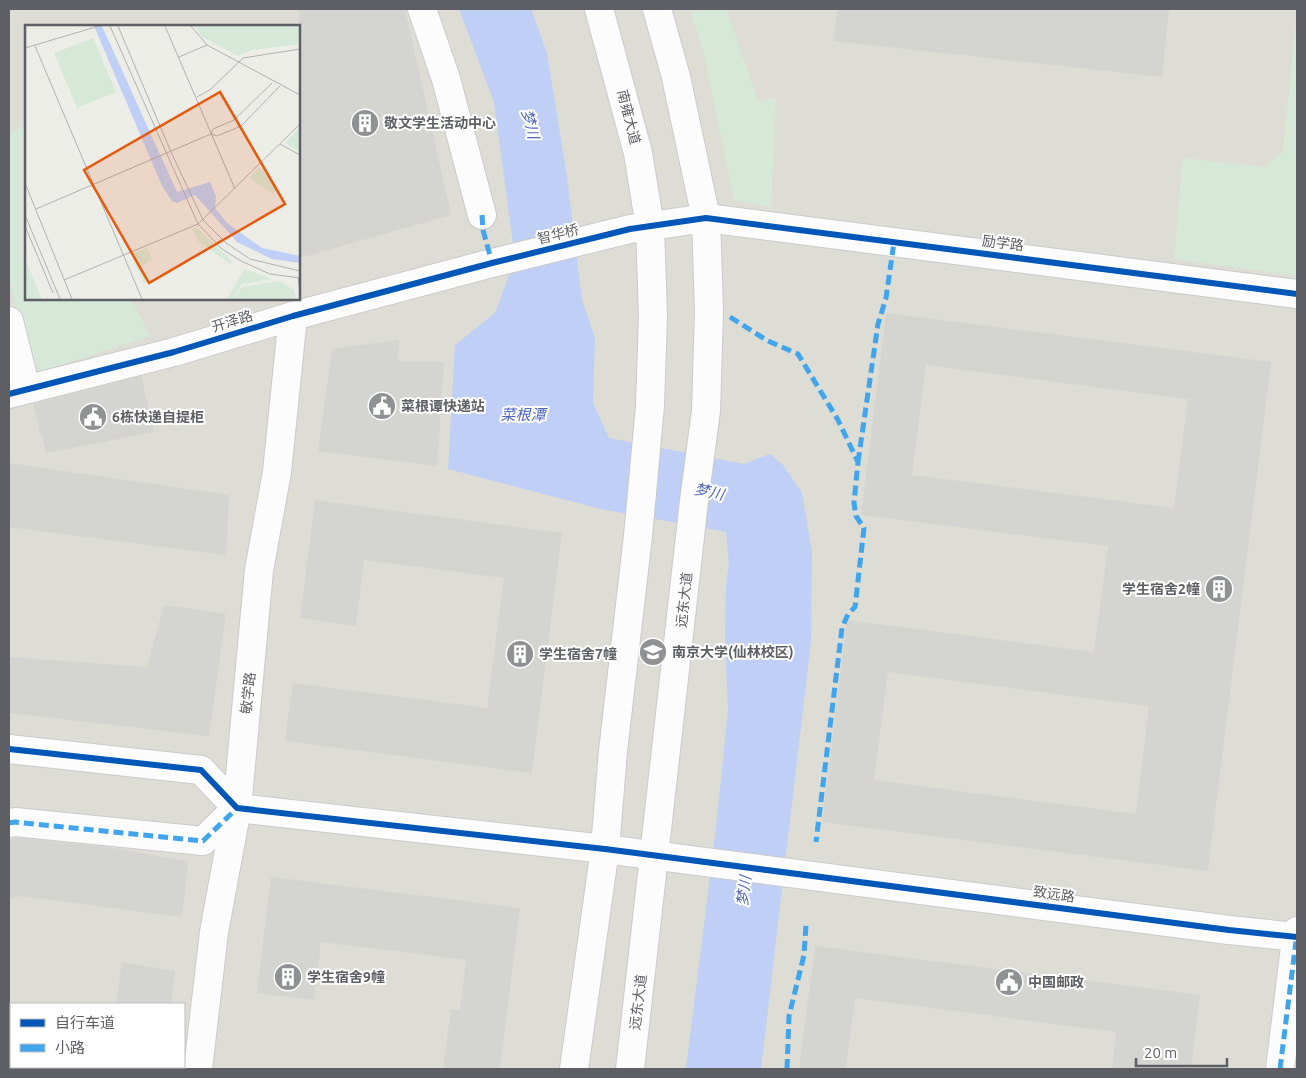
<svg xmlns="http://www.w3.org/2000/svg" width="1306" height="1078" font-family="Ubuntu,'Noto Sans SC',sans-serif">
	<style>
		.education { fill: #ddddd6; fill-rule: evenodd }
		.green { fill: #d6e9d9 }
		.water { fill: #bfcff5 }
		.building { fill: #d4d4d1; fill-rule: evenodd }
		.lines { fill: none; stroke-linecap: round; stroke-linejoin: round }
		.minor-casing { stroke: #cacbca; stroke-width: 30 }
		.minor { stroke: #fcfcfc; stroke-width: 28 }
		.quiet { stroke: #41a5ee; stroke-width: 5; stroke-dasharray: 10 5; stroke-linecap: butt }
		.cycleway-casing { stroke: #fff; stroke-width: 9 }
		.cycleway { stroke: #0057b8; stroke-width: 6 }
		.labels { text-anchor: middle; stroke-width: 4; stroke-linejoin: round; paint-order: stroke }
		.street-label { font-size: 14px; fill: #5e5f65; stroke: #fff }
		.poi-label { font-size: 14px; font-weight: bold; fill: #5e5f65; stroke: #fff; text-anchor: start }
		.water-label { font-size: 15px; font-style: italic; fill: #4e66bd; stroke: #fff }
		.inset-road { fill: none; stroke: #b0b0b0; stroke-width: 1 }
		.view { fill: #e8590c; fill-opacity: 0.15; stroke: #e8590c; stroke-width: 2.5 }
		.inset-edge { fill: none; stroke: #5e5f65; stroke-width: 2.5 }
	</style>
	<rect width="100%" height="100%" fill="#edede8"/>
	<path class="education" d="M9,9H1297V1069H9ZM26,26H299V299H26ZM11,1004H184V1067H11Z"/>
	<g class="green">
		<path d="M690,9H726L758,102L776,98L771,207L734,200L704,53Z"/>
		<path d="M1297,11V276L1174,259L1183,158L1265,167L1283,151Z"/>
		<path d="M26,125V299H131L150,336L33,374L9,278V134Z"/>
	</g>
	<path class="water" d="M459,9H531L547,53L567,177L582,300L595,338L593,403L609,438L744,464L770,454L783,465L802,493L812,552L811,641L761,1069H686L716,828L728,710L725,634L726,585L729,563L726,532L601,509L448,469L455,345L495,313L515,259L494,102Z"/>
	<g class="building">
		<path d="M299,9H405L451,215L299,258Z"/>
		<path d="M837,9H1169L1162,77L834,41Z"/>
		<path d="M886,313L1271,362L1208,871L822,822L847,620L1094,652L1108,546L861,515ZM926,365L1188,399L1174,508L912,475ZM888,672L1149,706L1136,814L874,780Z"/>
		<path d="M399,340L398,361L444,362L437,466L318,451L332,349Z"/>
		<path d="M141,376L154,432L46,453L33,404Z"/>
		<path d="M9,463L229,495L226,555L9,527Z"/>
		<path d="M315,500L562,533L532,773L285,741L293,683L487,708L504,578L364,560L356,626L300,618Z"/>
		<path d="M164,605L226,614L209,736L9,713V657L147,667Z"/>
		<path d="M19,838L107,847L188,861L182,917L21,896L9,899V839Z"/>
		<path d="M271,877L520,908L500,1069H443L451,1009L460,1010L466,960L321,942L314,1000L257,993Z"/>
		<path d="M815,946L1200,995L1191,1069H1112L1116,1032L855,998L846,1069H799Z"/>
		<path d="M122,962L175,971L171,1004H116Z"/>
	</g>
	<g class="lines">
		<defs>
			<g id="minor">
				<path d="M422,9L446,79L482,215"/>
				<path d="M9,321L26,389"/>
				<path d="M9,394L174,352L293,316L492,263L630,229L706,218L1297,294"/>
				<path d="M9,749L201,770L237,808L605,849L1229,930L1297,937"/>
				<path d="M9,823L15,822L203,841L237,808"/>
				<path d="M198,1069L214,932L237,808L259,570L277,472L293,316"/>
				<path d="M574,1069L605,849L613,751L638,536L650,406L653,316L650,227L638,153L599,9"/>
				<path d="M630,1069L694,501L706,411L709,311L706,218L676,77L657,9"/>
				<path d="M1280,1069L1297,931"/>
			</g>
		</defs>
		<use href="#minor" class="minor-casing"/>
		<use href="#minor" class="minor"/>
		<g class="quiet">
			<path d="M482,215L483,230L492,263"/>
			<path d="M730,317L768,341L798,354L838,420L858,462L854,503L856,516L864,528L855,607L848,614L842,628L816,842"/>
			<path d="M858,462L878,324L886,298L894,242"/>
			<path d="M9,823L15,822L203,841L237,808"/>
			<path d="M787,1069L789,1016L804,955L806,925"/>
			<path d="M1280,1069L1297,933"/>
		</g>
		<defs>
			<g id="cycleway">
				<path d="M9,394L174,352L293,316L492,263L630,229L706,218L1297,294"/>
				<path d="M9,749L201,770L237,808L605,849L1229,930L1297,937"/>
			</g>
		</defs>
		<use href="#cycleway" class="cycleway-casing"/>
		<use href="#cycleway" class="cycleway"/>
	</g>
	<defs>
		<symbol id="building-disc" viewBox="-11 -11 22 22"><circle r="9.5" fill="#909193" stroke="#fff"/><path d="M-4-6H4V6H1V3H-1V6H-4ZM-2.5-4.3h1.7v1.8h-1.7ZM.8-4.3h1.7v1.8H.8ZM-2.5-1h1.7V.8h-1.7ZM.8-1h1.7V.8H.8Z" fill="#fff"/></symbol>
		<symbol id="civic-disc" viewBox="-11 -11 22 22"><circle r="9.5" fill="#909193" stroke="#fff"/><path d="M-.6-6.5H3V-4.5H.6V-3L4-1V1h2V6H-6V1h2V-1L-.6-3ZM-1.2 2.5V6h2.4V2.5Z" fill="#fff"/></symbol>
		<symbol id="university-disc" viewBox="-11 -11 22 22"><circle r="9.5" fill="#909193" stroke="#fff"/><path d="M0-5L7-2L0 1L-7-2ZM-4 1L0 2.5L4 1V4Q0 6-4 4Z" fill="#fff"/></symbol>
	</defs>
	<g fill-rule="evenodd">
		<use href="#building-disc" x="349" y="107" width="32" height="32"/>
		<use href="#civic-disc" x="366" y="390" width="32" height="32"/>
		<use href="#civic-disc" x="77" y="401" width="32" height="32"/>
		<use href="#building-disc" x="1203" y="573" width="32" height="32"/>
		<use href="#university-disc" x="637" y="636" width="32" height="32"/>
		<use href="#building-disc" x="504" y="638" width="32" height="32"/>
		<use href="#building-disc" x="272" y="961" width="32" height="32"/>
		<use href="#civic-disc" x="993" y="966" width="32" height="32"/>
	</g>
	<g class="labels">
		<g class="street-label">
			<text transform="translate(629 117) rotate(76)" y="5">南雍大道</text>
			<text transform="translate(558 234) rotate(-14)" y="5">智华桥</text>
			<text transform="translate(1003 243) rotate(7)" y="5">励学路</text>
			<text transform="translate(232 321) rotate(-17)" y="5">开泽路</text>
			<text transform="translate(684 600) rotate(-84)" y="5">远东大道</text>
			<text transform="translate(248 693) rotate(-84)" y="5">敏学路</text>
			<text transform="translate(1054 894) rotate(8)" y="5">致远路</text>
			<text transform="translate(638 1002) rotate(-83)" y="5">远东大道</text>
		</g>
		<g class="poi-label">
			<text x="384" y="128">敬文学生活动中心</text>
			<text x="401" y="411">菜根谭快递站</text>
			<text x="112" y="422">6栋快递自提柜</text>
			<text x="1200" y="594" text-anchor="end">学生宿舍2幢</text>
			<text x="672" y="657">南京大学(仙林校区)</text>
			<text x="539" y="659">学生宿舍7幢</text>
			<text x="307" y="982">学生宿舍9幢</text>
			<text x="1028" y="987">中国邮政</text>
		</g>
		<g class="water-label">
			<text transform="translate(530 124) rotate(76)" y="5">梦川</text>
			<text x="523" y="420">菜根潭</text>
			<text transform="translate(709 492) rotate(12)" y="5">梦川</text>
			<text transform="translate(744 891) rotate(-83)" y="5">梦川</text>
		</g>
	</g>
	<g transform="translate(25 25)">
		<rect width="275" height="275" fill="#edede8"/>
		<path d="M170,1H275V19L227,25L213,31L177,12ZM68,13L91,67L52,83L29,28ZM275,102V127L260,118ZM234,142L253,162L248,169L224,153ZM171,202L207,236L205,239L173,216L167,204ZM122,223L127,234L117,241L124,256L119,259L106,229ZM0,234L16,272L17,274H0ZM219,244L248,254L217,259L208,274H202ZM255,256L269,265L271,274H209L217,262Z" fill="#d6e9d9"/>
		<path d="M69,1H77L152,167L185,157L191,171L190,183L202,198L237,223L275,231V238L247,234L212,217L170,170L152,178L147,176L137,161Z" fill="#bfcff5"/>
		<path class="inset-road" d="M85,1L173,199L197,224L216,236L245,249L275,253M93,1L146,127L178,195L201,218L225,234L275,246M140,1L210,164M166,1L182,20L275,70M10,21L117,274M0,23L74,1M154,32L182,20M172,72L186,64L218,33L275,24M186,109L188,104L209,95L247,58M255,119L275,130M0,158L47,274M11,184L186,109L192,111L216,101L255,61M0,190L35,274M0,201L28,268M273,252L275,268M39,255L173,199L275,99"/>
		<path class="view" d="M195,67L260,179L124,258L59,145Z"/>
		<rect width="275" height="275" class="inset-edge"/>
	</g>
	<rect width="1306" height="1078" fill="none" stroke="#5e5f65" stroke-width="20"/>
	<rect x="10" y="1003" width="175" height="65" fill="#ffffff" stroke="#bfbfc1"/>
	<rect x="20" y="1019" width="25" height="8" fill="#0057b8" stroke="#bfbfc1"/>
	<text x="55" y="1028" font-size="15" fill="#5e5f65">自行车道</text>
	<rect x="20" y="1044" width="25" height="8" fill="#41a5ee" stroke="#bfbfc1"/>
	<text x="55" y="1053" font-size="15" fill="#5e5f65">小路</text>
	<path d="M1136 1058v8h91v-8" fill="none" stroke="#5e5f65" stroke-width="2.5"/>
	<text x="1144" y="1058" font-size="15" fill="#5e5f65" stroke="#ffffff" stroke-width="4" paint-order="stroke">20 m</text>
</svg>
